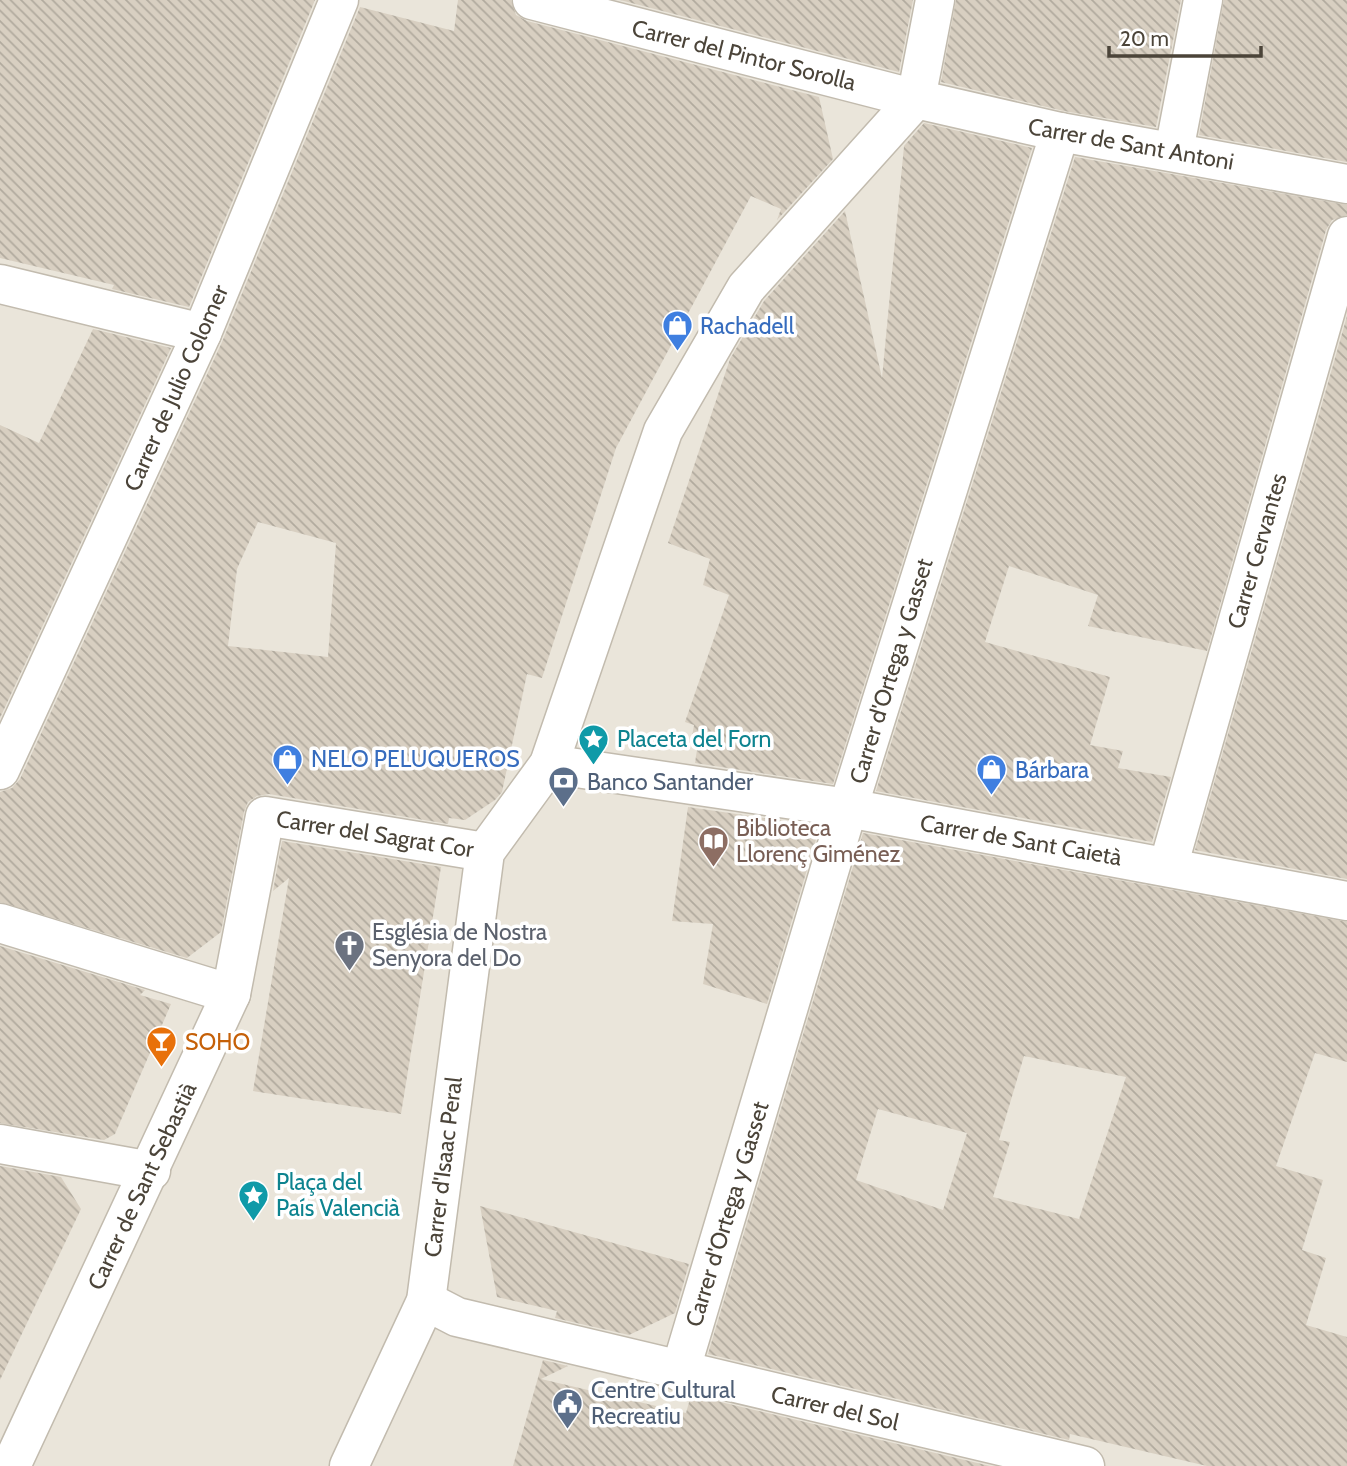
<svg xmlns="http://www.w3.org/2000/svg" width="1347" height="1466" font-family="Cabin,sans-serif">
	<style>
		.residential { fill: #eae5da }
		.building { fill: url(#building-back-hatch); fill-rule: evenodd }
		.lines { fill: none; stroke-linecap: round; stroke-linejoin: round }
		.street-casing { stroke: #c2bbae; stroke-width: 41 }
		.street { stroke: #fff; stroke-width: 38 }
		.labels { text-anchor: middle; stroke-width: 7; stroke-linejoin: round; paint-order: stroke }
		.street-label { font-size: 23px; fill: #4b4439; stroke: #fff }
		.shop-label { font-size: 23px; fill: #366cbe; stroke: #fff; text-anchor: start }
		.culture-label { font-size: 23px; fill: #0d838f; stroke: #fff; text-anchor: start }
		.service-label { font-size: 23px; fill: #4e5e75; stroke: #fff; text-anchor: start }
		.education-label { font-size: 23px; fill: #785e54; stroke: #fff; text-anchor: start }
		.worship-label { font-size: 23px; fill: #5b616d; stroke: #fff; text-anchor: start }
		.food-label { font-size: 23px; fill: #c56008; stroke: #fff; text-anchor: start }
	</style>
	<defs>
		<pattern id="building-back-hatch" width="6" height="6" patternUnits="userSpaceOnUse" patternTransform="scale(1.75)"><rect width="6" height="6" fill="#d8cfc1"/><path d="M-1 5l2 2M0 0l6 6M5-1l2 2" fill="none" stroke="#b1aa9e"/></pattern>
	</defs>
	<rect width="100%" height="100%" fill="#f6f3ec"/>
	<rect class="residential" x="0" y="0" width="1347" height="1466"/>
	<g class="building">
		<path d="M0,0H315L189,307L112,289L114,285L0,258Z"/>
		<path d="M458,0H511L516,15L527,21L819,97L833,159L777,220L781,209L751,196L616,448L542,678L527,674L502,792L495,800L465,820L449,818L448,824L269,794L257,796L248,802L244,812L221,932L187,958L0,902V792L12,788L20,779L222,342L360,7L454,31ZM258,522L336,543L328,657L228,646L237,569Z"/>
		<path d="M620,0H913L899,72Z"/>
		<path d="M956,0H1181L1156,127L1064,111L941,82Z"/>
		<path d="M1224,0H1347V162L1199,135Z"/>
		<path d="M924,123L1032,148L833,784L695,763L698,743L691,742L694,725L685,722L729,595L703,585L710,559L668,543L730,359L764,301L845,211L882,378L904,146Z"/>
		<path d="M1075,157L1347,205V215L1332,220L1326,230L1207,651L1088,626L1098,595L1009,566L985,642L1110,677L1090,745L1123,751L1118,768L1171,777L1152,842L876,791Z"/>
		<path d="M1347,316V879L1195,850Z"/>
		<path d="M93,329L171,348L0,718V425L39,443Z"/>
		<path d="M688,807L820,826L767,1004L703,984L713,924L672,921Z"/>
		<path d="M863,833L1347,922V1062L1315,1053L1276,1166L1323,1180L1302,1250L1326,1258L1306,1325L1347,1337V1466H1207L1070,1434L1069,1440L708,1354ZM1024,1056L1126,1077L1079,1219L993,1197L1010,1142L999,1140ZM878,1109L967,1133L943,1210L856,1180Z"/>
		<path d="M282,841L441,867L401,1114L253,1091L289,878L273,891Z"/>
		<path d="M0,946L145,990L140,995L171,1004L115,1134L104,1140L0,1123Z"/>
		<path d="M0,1166L61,1177L81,1209L0,1380Z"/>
		<path d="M480,1206L689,1264L675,1313L629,1335L555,1318L557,1311L497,1297Z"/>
		<path d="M543,1360L568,1366L541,1379L686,1413L691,1395L990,1466H513Z"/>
	</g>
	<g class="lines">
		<defs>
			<g id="street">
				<path d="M532,0L916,99L1060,132L1347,184"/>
				<path d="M916,99L935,0"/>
				<path d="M1174,151L1203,0"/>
				<path d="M0,284L202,333"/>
				<path d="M549,764L848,808L1347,901"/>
				<path d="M0,770L202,333L339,0"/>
				<path d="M1168,867L1347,236"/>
				<path d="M0,923L231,994"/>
				<path d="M0,1144L151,1171"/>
				<path d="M426,1301L457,1317L1085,1466"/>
				<path d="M680,1372L848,808L1060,132"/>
				<path d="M11,1466L231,994L265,816L485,852"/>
				<path d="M349,1466L426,1301L485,852L549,764L663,431L746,288L916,99"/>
			</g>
		</defs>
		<use href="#street" class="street-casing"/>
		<use href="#street" class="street"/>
	</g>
	<defs>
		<symbol id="shop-pin" viewBox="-11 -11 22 30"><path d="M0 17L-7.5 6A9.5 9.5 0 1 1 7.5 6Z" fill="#3f7fe0" stroke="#fff"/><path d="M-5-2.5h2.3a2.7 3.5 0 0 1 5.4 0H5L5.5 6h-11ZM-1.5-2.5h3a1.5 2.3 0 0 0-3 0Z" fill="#fff"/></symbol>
		<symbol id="sight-pin" viewBox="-11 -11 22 30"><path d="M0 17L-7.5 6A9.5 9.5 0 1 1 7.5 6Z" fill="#0f9aa8" stroke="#fff"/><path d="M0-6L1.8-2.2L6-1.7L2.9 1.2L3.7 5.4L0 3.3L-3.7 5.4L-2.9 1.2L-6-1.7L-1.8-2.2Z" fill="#fff"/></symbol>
		<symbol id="bank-pin" viewBox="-11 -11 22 30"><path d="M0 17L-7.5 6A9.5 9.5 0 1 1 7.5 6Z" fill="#5c6f8a" stroke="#fff"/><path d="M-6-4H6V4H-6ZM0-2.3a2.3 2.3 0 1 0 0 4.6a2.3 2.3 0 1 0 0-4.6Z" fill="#fff"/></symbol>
		<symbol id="library-pin" viewBox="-11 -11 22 30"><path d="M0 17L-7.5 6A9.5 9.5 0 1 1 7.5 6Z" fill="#8d6e63" stroke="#fff"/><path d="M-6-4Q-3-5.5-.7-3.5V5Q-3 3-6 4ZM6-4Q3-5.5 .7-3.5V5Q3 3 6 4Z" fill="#fff"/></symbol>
		<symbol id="church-pin" viewBox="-11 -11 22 30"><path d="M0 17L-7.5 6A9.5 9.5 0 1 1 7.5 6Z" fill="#6b7280" stroke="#fff"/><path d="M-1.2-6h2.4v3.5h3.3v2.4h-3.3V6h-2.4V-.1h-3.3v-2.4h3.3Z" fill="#fff"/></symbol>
		<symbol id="bar-pin" viewBox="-11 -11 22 30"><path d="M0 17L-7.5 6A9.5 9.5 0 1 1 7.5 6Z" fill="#e8710a" stroke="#fff"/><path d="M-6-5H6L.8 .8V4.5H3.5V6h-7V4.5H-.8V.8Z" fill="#fff"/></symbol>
		<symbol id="civic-pin" viewBox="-11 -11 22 30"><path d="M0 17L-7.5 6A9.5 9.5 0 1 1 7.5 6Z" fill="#5c6f8a" stroke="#fff"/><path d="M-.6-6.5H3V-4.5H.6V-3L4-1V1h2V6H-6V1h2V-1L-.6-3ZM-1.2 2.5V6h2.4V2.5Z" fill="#fff"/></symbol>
	</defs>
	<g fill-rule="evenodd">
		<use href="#shop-pin" x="660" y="308" width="35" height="47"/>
		<use href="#sight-pin" x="576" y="722" width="35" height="47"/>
		<use href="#shop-pin" x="270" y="742" width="35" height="47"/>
		<use href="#shop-pin" x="974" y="752" width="35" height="47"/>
		<use href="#bank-pin" x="546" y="764" width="35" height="47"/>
		<use href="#library-pin" x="696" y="824" width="35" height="47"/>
		<use href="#church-pin" x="332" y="928" width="35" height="47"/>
		<use href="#bar-pin" x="144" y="1024" width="35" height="47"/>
		<use href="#sight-pin" x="236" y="1178" width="35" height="47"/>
		<use href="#civic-pin" x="550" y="1386" width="35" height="47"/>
	</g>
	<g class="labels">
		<g class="street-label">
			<text transform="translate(744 55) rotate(14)" y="8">Carrer del Pintor Sorolla</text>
			<text transform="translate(1131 144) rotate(10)" y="8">Carrer de Sant Antoni</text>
			<text transform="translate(176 388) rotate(-66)" y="8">Carrer de Julio Colomer</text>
			<text transform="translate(1257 551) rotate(-74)" y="8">Carrer Cervantes</text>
			<text transform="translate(891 671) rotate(-73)" y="8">Carrer d'Ortega y Gasset</text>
			<text transform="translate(375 834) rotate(9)" y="8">Carrer del Sagrat Cor</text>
			<text transform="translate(1021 840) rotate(10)" y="8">Carrer de Sant Caietà</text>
			<text transform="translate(443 1167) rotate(-83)" y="8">Carrer d'Isaac Peral</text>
			<text transform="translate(142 1186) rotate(-65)" y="8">Carrer de Sant Sebastià</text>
			<text transform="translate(727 1214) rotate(-73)" y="8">Carrer d'Ortega y Gasset</text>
			<text transform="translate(835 1408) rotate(13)" y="8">Carrer del Sol</text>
		</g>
		<g class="shop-label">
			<text x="700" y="334">Rachadell</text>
			<text x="311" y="767">NELO PELUQUEROS</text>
			<text x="1015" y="778">Bárbara</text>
		</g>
		<g class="culture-label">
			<text x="617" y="747">Placeta del Forn</text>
			<text x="276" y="1190">Plaça del<tspan x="276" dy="26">País Valencià</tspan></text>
		</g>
		<g class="service-label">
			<text x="587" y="790">Banco Santander</text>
			<text x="591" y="1398">Centre Cultural<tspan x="591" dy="26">Recreatiu</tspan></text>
		</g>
		<g class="education-label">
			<text x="736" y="836">Biblioteca<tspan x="736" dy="26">Llorenç Giménez</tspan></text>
		</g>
		<g class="worship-label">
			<text x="372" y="940">Església de Nostra<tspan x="372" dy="26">Senyora del Do</tspan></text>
		</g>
		<g class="food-label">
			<text x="185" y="1050">SOHO</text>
		</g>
	</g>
	<path d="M1109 46v10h152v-10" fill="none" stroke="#4b4439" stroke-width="3.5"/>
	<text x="1120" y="46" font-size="21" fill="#4b4439" stroke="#ffffff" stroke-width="5" paint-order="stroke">20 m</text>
</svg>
